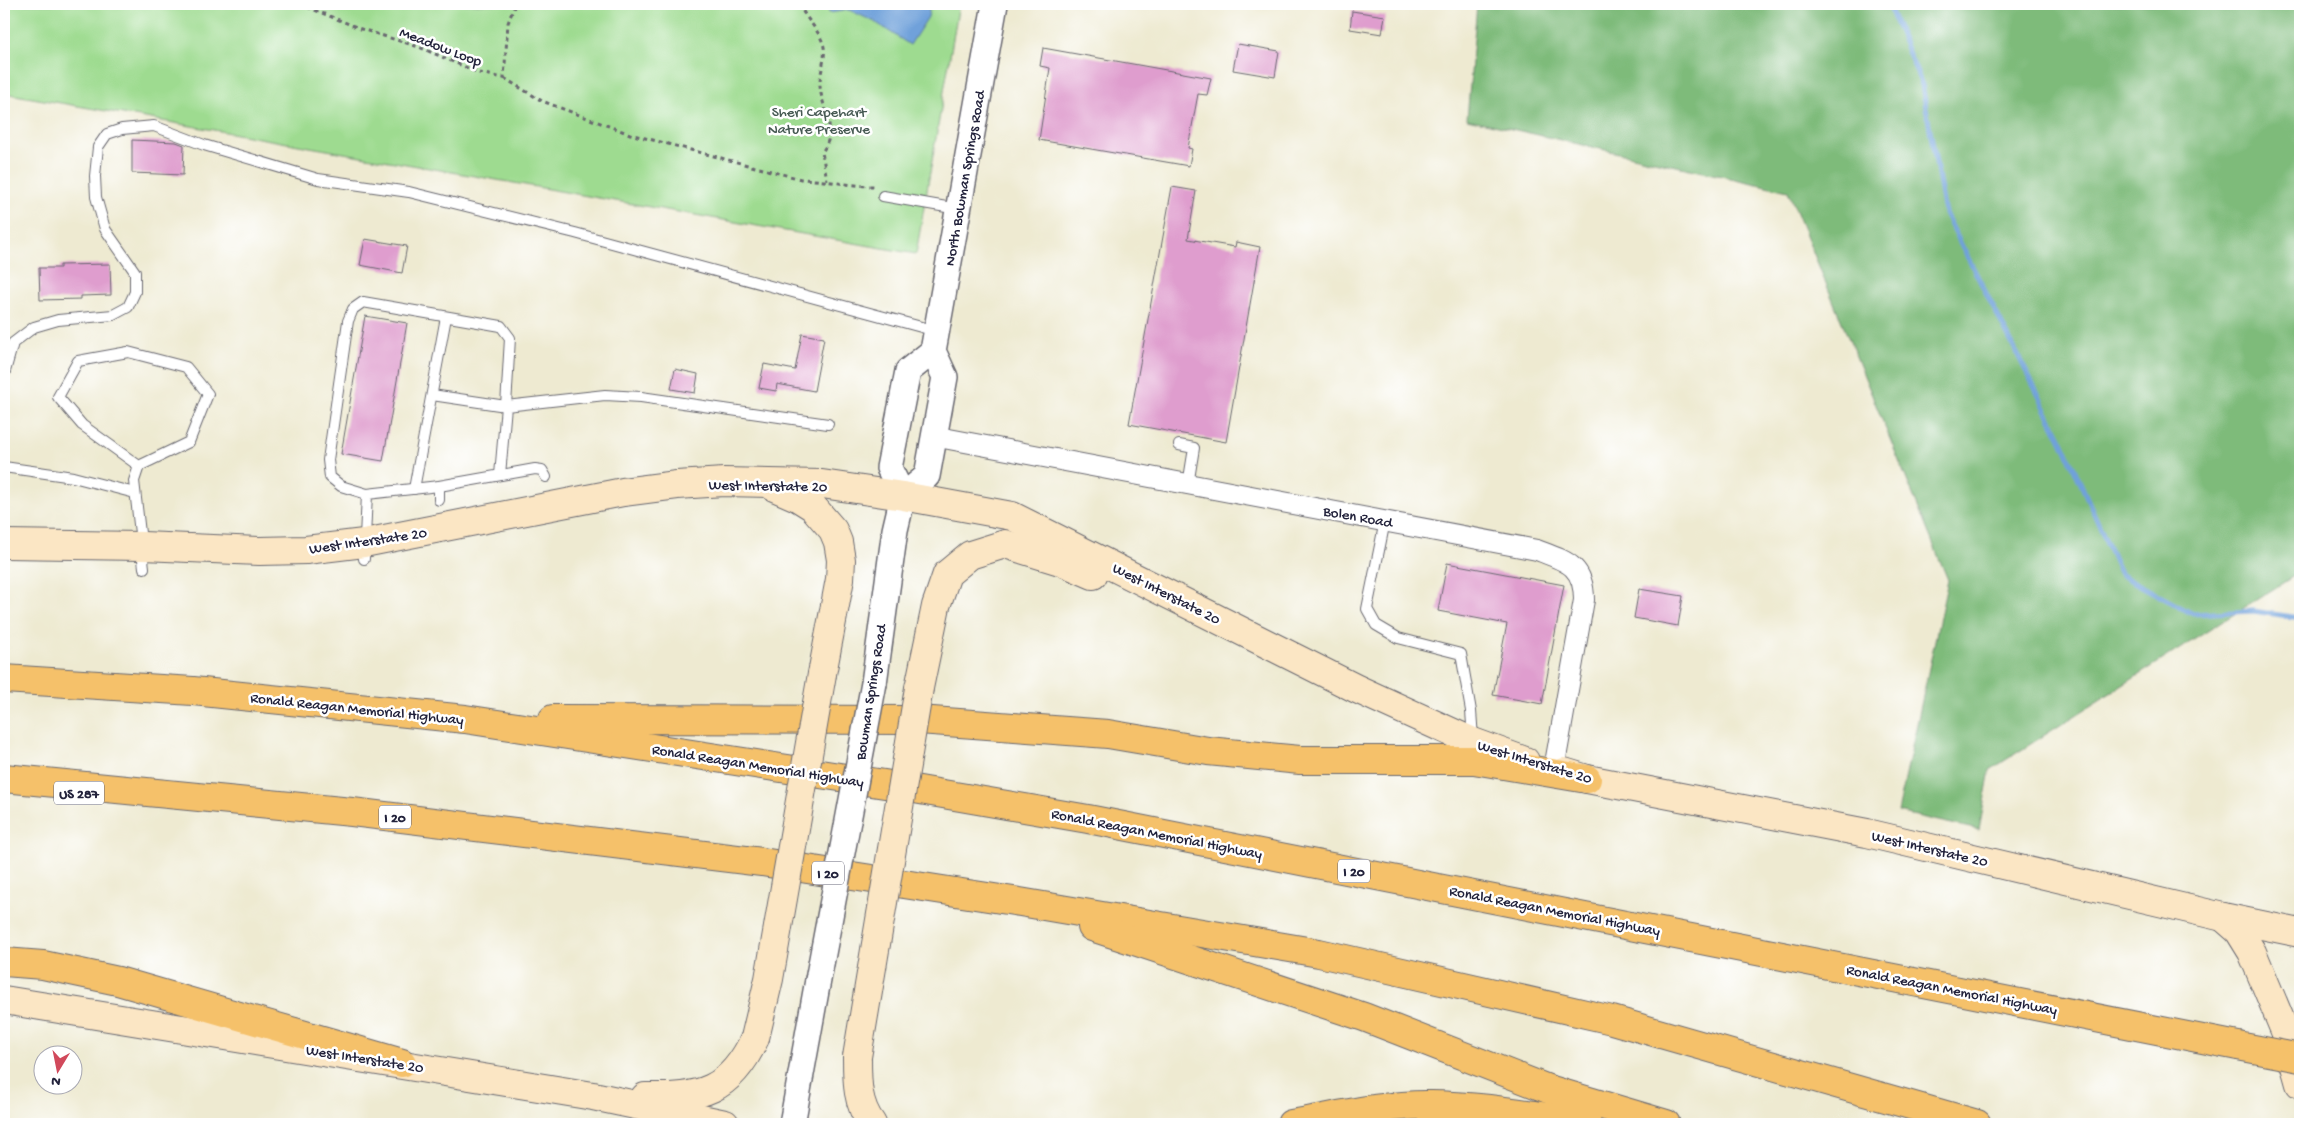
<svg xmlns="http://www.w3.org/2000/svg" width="2304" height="1128" font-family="'Gochi Hand',sans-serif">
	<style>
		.green { fill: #9edb90; stroke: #607e66 }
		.forest { fill: #7ebb7a; stroke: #506e5a }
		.water { fill: #70a1da; stroke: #49628a }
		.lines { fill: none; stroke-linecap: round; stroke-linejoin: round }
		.stream { stroke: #70a1da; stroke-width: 5 }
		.building { fill: #df9dce }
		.service-casing { stroke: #696870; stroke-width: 12 }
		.minor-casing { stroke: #696870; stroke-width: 22 }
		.tertiary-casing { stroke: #696870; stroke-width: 28 }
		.secondary-casing { stroke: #696870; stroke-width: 30 }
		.motorway-casing { stroke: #696870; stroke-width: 30 }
		.path { stroke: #696870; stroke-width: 3; stroke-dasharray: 4 4; stroke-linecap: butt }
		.service { stroke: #fff; stroke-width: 10 }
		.minor { stroke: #fff; stroke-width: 20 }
		.tertiary { stroke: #fff; stroke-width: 25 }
		.secondary { stroke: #fbe6c4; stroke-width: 28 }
		.motorway { stroke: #f5c16b; stroke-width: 28 }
		.tertiary-bridge-casing { stroke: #696870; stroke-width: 28; stroke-linecap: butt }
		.secondary-bridge-casing { stroke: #696870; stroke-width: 30; stroke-linecap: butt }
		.motorway-bridge-casing { stroke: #696870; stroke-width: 30; stroke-linecap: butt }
		.tertiary-bridge { stroke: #fff; stroke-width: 25 }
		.secondary-bridge { stroke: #fbe6c4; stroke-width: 28 }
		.motorway-bridge { stroke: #f5c16b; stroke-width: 28 }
		.labels { text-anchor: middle; stroke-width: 5; stroke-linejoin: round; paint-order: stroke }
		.shield { fill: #fff; stroke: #646476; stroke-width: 1 }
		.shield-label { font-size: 14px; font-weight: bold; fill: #22223b }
		.street-label { font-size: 15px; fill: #22223b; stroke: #fff }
		.park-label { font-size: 15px; fill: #475a54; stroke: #fff }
	</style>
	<rect width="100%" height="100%" fill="#fff"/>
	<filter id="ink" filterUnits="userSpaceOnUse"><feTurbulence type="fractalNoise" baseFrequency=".02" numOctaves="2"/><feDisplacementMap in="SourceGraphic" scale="10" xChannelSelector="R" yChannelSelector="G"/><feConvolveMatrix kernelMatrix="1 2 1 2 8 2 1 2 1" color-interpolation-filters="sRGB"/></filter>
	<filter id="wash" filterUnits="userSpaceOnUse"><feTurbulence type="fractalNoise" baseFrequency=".0096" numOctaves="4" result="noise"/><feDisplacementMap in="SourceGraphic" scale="20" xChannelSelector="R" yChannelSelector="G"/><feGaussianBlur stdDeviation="1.12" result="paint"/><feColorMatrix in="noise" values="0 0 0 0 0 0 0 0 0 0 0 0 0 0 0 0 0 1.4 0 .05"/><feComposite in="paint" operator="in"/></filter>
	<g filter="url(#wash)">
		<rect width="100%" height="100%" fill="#eeead1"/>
		<path class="green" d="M4,4H959L916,254L4,93Z"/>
		<path class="forest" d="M1477,4H2300V572L1990,770L1979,830L1898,812L1948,580L1788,191L1467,119Z"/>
		<path class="water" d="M826,4H930L928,17L910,45L875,22L849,10L829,13Z"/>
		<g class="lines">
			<path class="stream" d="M1888,4L1922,85L1945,213L2062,441L2121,575L2193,614L2253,611L2300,618"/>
		</g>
		<g id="blocks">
			<g class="building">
				<path d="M1352,11L1385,16L1382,34L1350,29Z"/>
				<path d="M1238,44L1279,51L1275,77L1233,70Z"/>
				<path d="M1043,48L1211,78L1207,95L1198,94L1188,148L1192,149L1189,166L1039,140L1050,68L1040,66Z"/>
				<path d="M132,140L176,142L184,145L183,175L132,173Z"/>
				<path d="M1172,187L1196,191L1188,239L1235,247L1236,242L1260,247L1226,442L1129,424Z"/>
				<path d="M365,239L407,246L402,273L360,265Z"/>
				<path d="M110,264L111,295L81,296V299L40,300L39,268H60V265Z"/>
				<path d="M365,316L407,323L383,461L341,454Z"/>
				<path d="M802,334L824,338L814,391L777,384L776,391L759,388L764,364L795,370Z"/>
				<path d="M675,369L698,374L695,393L671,389Z"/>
				<path d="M1447,563L1564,585L1542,704L1493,695L1507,624L1438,611Z"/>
				<path d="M1639,589L1683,596L1678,626L1634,618Z"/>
			</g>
		</g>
	</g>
	<g filter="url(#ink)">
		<use href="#blocks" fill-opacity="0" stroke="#696870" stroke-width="1"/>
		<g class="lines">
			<defs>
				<g id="service">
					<path d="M883,196L958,209"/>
					<path d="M4,375L13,343L34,327L58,320L113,315L128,307L135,292V272L105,229L96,197L95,176L98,147L107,134L122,129L154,126L204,145L318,179L409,192L575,233L936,331"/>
					<path d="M1179,445L1194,448L1188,485"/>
					<path d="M139,466L82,425L58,397L78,361L128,352L186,367L208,394L189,442L139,466L134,481L144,568"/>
					<path d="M4,467L73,477L135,493"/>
					<path d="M500,475L506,406L605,395L641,397L828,424"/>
					<path d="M439,486V500"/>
					<path d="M414,489L446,317"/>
					<path d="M367,494L341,486L330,477L328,460L348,321L353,309L363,302L501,326L510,338L506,406L432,395"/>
					<path d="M1385,521L1367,609L1376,625L1398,638L1461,654L1471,711L1473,738"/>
					<path d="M364,559L367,494L439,486L535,469L542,470L546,477"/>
				</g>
				<path id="minor" d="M933,436L1537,550C1566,561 1584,565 1584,600L1554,769"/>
				<g id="tertiary">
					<path d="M903,496L927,476L945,377L933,351L995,4"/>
					<path d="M903,496L889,468L908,371L933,351"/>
					<path d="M874,683L895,530L903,496"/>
					<path d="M792,1124L818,980"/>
				</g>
				<g id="secondary">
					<path d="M774,487L797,497L813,507L833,530L838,542L841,560L840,579L822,674"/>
					<path d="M4,544L143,546L259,551L306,550L364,543L623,492L677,485L724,482L822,484L903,496L1012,516L1357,689L1473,742L1525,761"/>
					<path d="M919,688L936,606L947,574L970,555L1005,544L1063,562L1093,575"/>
					<path d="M1564,772L1587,779L1867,833L2223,917L2300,933"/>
					<path d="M2223,917L2239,931L2252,952L2285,1031L2300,1084"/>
					<path d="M4,1000L593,1096L725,1124"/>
					<path d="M857,1057C857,1082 857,1104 872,1124"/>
					<path d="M645,1097C701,1098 730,1092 755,1038"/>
				</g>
				<g id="motorway">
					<path d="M4,679L193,691L465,719L891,785L1088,819L2238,1046"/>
					<path d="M553,719L919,720L1108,734L1208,751L1300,760H1474L1587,779"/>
					<path d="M4,778L352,812L762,862L1020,902L1319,953L1612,1020L1977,1124"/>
					<path d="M1092,927L1364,1017L1548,1089L1666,1124"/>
					<path d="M4,962L43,965L118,981L402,1063"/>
					<path d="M1291,1124C1337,1116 1384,1104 1431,1105C1480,1106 1539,1115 1587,1124"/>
				</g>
			</defs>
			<use href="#service" class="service-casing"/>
			<use href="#minor" class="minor-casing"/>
			<use href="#tertiary" class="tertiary-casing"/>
			<use href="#secondary" class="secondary-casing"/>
			<use href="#motorway" class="motorway-casing"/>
			<g class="path">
				<path d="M300,4L361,29L419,47L479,73L504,78L508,23L515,4"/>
				<path d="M799,4C806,20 820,30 824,47C826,60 819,74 820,86C822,111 839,129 822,152L827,180"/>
				<path d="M504,78L542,101L630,134L801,179C826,180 849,186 874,186"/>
			</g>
			<use href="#service" class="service"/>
			<use href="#minor" class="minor"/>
			<use href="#tertiary" class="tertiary"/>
			<use href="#secondary" class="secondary"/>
			<use href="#motorway" class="motorway"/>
			<defs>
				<path id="tertiary-bridge" d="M818,980L874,683"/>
				<g id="secondary-bridge">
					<path d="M755,1038L769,979L822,674"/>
					<path d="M857,1057L919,688"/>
				</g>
				<path id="motorway-bridge" d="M2238,1046L2300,1058"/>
			</defs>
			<use href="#tertiary-bridge" class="tertiary-bridge-casing"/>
			<use href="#secondary-bridge" class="secondary-bridge-casing"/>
			<use href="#motorway-bridge" class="motorway-bridge-casing"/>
			<use href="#tertiary-bridge" class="tertiary-bridge"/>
			<use href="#secondary-bridge" class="secondary-bridge"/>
			<use href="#motorway-bridge" class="motorway-bridge"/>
		</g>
	</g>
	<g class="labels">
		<g class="shield">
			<rect x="54" y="781.5" width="50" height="23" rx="4"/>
			<rect x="379" y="805.5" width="32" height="23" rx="4"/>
			<rect x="1338" y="859.5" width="32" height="23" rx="4"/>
			<rect x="812" y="861.5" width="32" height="23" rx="4"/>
		</g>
		<g class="shield-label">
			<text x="79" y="798">US 287</text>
			<text x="395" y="822">I 20</text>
			<text x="1354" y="876">I 20</text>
			<text x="828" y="878">I 20</text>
		</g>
		<g class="street-label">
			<text transform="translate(441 46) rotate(21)" y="5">Meadow Loop</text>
			<text transform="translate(964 178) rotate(-80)" y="5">North Bowman Springs Road</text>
			<text transform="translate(768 485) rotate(1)" y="5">West Interstate 20</text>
			<text transform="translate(1358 516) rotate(10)" y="5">Bolen Road</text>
			<text transform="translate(368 540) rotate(-8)" y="5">West Interstate 20</text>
			<text transform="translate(1167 593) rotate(27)" y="5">West Interstate 20</text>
			<text transform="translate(870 692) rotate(-81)" y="5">Bowman Springs Road</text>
			<text transform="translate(357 708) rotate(6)" y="5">Ronald Reagan Memorial Highway</text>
			<text transform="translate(1535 761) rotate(17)" y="5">West Interstate 20</text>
			<text transform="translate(758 765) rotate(9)" y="5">Ronald Reagan Memorial Highway</text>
			<text transform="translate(1157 833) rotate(11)" y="5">Ronald Reagan Memorial Highway</text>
			<text transform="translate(1930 848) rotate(13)" y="5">West Interstate 20</text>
			<text transform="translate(1555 910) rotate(11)" y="5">Ronald Reagan Memorial Highway</text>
			<text transform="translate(1952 989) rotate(11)" y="5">Ronald Reagan Memorial Highway</text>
			<text transform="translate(365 1058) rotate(9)" y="5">West Interstate 20</text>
		</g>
		<g class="park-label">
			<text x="819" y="116">Sheri Capehart<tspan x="819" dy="17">Nature Preserve</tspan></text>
		</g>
	</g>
	<rect width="2304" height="1128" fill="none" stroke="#fff" stroke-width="20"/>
	<g transform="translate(58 1070) rotate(190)"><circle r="24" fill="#ffffff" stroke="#a7a7b1"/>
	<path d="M0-4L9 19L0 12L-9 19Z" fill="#d1495b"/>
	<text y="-8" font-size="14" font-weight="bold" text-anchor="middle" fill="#22223b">N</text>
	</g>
</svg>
